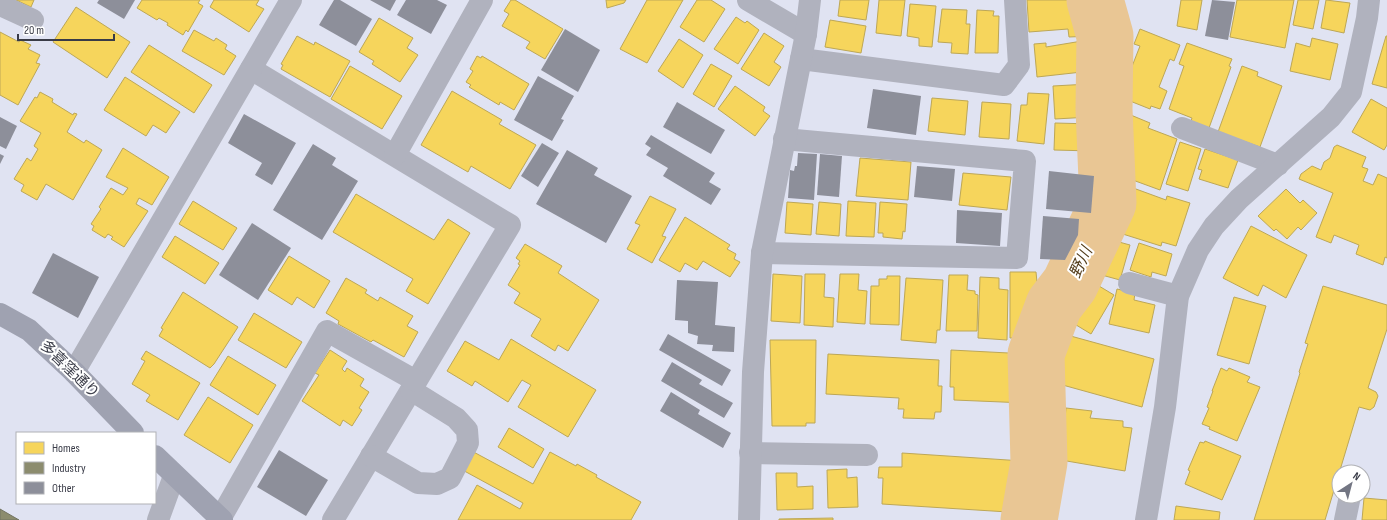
<svg xmlns="http://www.w3.org/2000/svg" width="1387" height="520" font-family="'Sofia Sans Condensed','Noto Sans JP',sans-serif">
	<style>
		.homes { fill: #f6d55c; stroke: #bda756 }
		.industry { fill: #8c8c6e; stroke: #737462 }
		.lines { fill: none; stroke-linecap: round; stroke-linejoin: round }
		.river { stroke: #e9c694; stroke-width: 57 }
		.building { fill: #8d8f9a }
		.minor { stroke: #b0b2be; stroke-width: 22 }
		.major { stroke: #9fa2b1; stroke-width: 22 }
		.labels { text-anchor: middle; stroke-width: 4; stroke-linejoin: round; paint-order: stroke }
		.street-label { font-size: 15px; fill: #393b47; stroke: #fff }
		.water-label { font-size: 16px; font-style: italic; fill: #523c1a; stroke: #fff }
	</style>
	<rect width="100%" height="100%" fill="#e0e3f2"/>
	<g class="homes">
		<path d="M16,0H34L31,7Z"/>
		<path d="M142,0H200L198,3L203,6L188,32L186,30L183,35L167,25L168,23L159,18L157,20L137,8Z"/>
		<path d="M214,0H259L256,5L264,9L249,32L210,7Z"/>
		<path d="M511,0H515L563,29L545,59L526,48L530,42L502,26L509,14L504,11Z"/>
		<path d="M606,0H626L624,3L607,8Z"/>
		<path d="M647,0H683L647,63L620,49Z"/>
		<path d="M697,0H711L725,9L704,42L680,27Z"/>
		<path d="M840,0H869L866,20L838,16Z"/>
		<path d="M879,0H905L901,36L876,33Z"/>
		<path d="M1027,0H1082L1084,22H1091L1092,36L1069,37L1068,29L1029,32Z"/>
		<path d="M1181,0H1202L1197,30L1177,26Z"/>
		<path d="M1237,0H1294L1285,48L1230,37Z"/>
		<path d="M1298,0H1319L1313,29L1293,25Z"/>
		<path d="M1326,0L1350,3L1344,33L1321,28Z"/>
		<path d="M910,4L936,6L932,47L919,46V38L907,36Z"/>
		<path d="M76,7L130,42L107,78L53,42Z"/>
		<path d="M942,9L967,10L966,24H970L968,54L951,53L952,43L938,42Z"/>
		<path d="M977,10L994,11L993,16H999L998,53H975Z"/>
		<path d="M736,17L745,23L747,21L759,30L738,64L714,49Z"/>
		<path d="M379,18L413,38L407,48L418,55L400,82L372,64L374,61L359,52Z"/>
		<path d="M830,20L866,26L861,53L825,47Z"/>
		<path d="M1140,29L1180,45L1174,61L1170,59L1159,87L1167,91L1160,109L1151,106L1150,109L1120,97L1140,46L1134,44Z"/>
		<path d="M194,30L214,41L216,38L227,45L225,49L236,56L224,75L182,51Z"/>
		<path d="M0,32L19,42L20,40L31,45L28,49L40,55L36,63L40,64L18,105L0,95Z"/>
		<path d="M764,33L784,46L774,62L781,67L769,86L741,69Z"/>
		<path d="M297,36L314,45L315,42L350,61L330,97L281,69L283,65L281,64Z"/>
		<path d="M1386,36H1387V88L1372,84Z"/>
		<path d="M1312,38L1338,44L1330,80L1290,71L1296,43L1310,47Z"/>
		<path d="M679,39L703,55L683,88L658,71Z"/>
		<path d="M1088,40L1091,71L1037,77L1034,44L1046,43V47Z"/>
		<path d="M1187,43L1232,59L1229,66L1231,67L1209,128L1191,121L1192,118L1169,109L1184,66L1179,64Z"/>
		<path d="M149,45L212,85L194,113L131,72Z"/>
		<path d="M477,56L481,58L482,56L529,84L514,110L500,102L499,105L469,87L471,85L466,82L473,71L470,69Z"/>
		<path d="M711,64L732,76L714,107L693,94Z"/>
		<path d="M350,66L402,96L382,129L331,99Z"/>
		<path d="M1242,66L1258,72L1257,76L1282,86L1260,147L1218,132Z"/>
		<path d="M125,77L180,112L166,133L153,125L146,136L104,110Z"/>
		<path d="M1089,84L1090,117L1055,119L1053,86Z"/>
		<path d="M735,86L765,107L763,111L770,116L755,136L718,109Z"/>
		<path d="M452,91L502,120L499,124L536,145L510,189L471,166L468,172L421,145Z"/>
		<path d="M40,92L53,99L52,102L73,115L74,113L77,114L67,132L84,143L86,140L102,150L73,200L46,184L37,200L21,191L24,185L14,179L27,158L31,161L38,149L34,146L41,133L20,121L35,97L37,98Z"/>
		<path d="M1028,93L1049,94L1044,144L1017,141L1021,105H1027Z"/>
		<path d="M932,98L968,101L965,135L928,131Z"/>
		<path d="M1371,99L1387,108V145L1384,150L1352,132Z"/>
		<path d="M982,102L1011,104L1009,139L979,137Z"/>
		<path d="M1126,113L1150,123L1148,128L1177,139L1160,190L1119,175L1123,162L1117,160L1120,129Z"/>
		<path d="M1055,123L1093,124L1092,151L1054,150Z"/>
		<path d="M1180,142L1201,149L1188,191L1166,184Z"/>
		<path d="M1337,145L1366,157L1362,167L1368,169L1363,181L1373,185L1378,174L1387,178V258L1385,257L1383,265L1356,254L1359,245L1334,235L1331,243L1316,237L1333,193L1299,179L1301,174L1312,166L1321,170L1324,162L1330,158L1334,147Z"/>
		<path d="M123,148L169,177L152,205L139,198L136,204L148,211L124,247L111,239L113,237L108,234L105,238L92,230L94,226L91,224L101,209L99,207L111,188L123,195L128,188L106,177Z"/>
		<path d="M1205,149L1238,160L1228,188L1199,179L1202,170L1198,169Z"/>
		<path d="M860,158L911,162L908,200L856,196Z"/>
		<path d="M963,173L1011,177L1007,210L959,205Z"/>
		<path d="M1125,185L1166,200L1167,196L1190,203L1176,246L1162,242L1161,246L1110,230Z"/>
		<path d="M1286,189L1300,203L1303,200L1317,213L1301,230L1298,227L1287,239L1276,229L1274,231L1258,216Z"/>
		<path d="M356,194L434,240L448,219L470,233L428,304L406,291L413,279L333,232Z"/>
		<path d="M650,196L676,209L662,236L666,237L652,263L627,249L640,225L635,223Z"/>
		<path d="M193,201L237,228L223,250L179,224Z"/>
		<path d="M848,201L876,203L874,237L846,236Z"/>
		<path d="M787,202L813,204L811,235L785,233Z"/>
		<path d="M819,202L841,204L839,236L816,234Z"/>
		<path d="M880,202L907,204L905,232L903,231L902,239L883,237V233H878Z"/>
		<path d="M685,217L730,245L727,249L736,254L734,259L740,262L730,277L703,261L697,270L685,263L680,272L659,260Z"/>
		<path d="M1251,226L1307,255L1286,298L1263,285L1258,296L1223,278Z"/>
		<path d="M175,236L219,263L205,284L162,257Z"/>
		<path d="M1108,239L1130,245L1120,280L1098,274Z"/>
		<path d="M1139,243L1172,254L1166,276L1152,272L1151,277L1130,270Z"/>
		<path d="M525,244L562,266L558,273L599,300L568,351L558,345L555,351L531,336L541,319L514,303L520,293L508,285L520,265L518,264L520,261L516,258Z"/>
		<path d="M289,256L330,281L314,308L297,297L292,305L268,290Z"/>
		<path d="M1010,272H1036L1039,303H1033V310H1031L1032,323H1028L1029,337L1010,338Z"/>
		<path d="M773,274L802,276L800,323L771,321Z"/>
		<path d="M805,274H825L824,297L834,298L833,327L804,325Z"/>
		<path d="M840,274H859L858,290L867,291L865,324L837,322Z"/>
		<path d="M949,275H968L967,290L975,291V294L978,295L977,331H946Z"/>
		<path d="M887,276H900L899,325L870,324L871,286H879V279H887Z"/>
		<path d="M980,277L999,278V289L1008,290L1007,340L978,338Z"/>
		<path d="M346,278L367,290L365,293L378,301L380,297L413,316L407,326L418,332L404,357L373,340L371,342L338,324L339,321L326,313Z"/>
		<path d="M906,278L943,280L940,330H937L936,343L901,340Z"/>
		<path d="M1089,280L1114,295L1091,334L1063,317L1077,292L1081,294Z"/>
		<path d="M1323,286L1387,305V329L1368,388L1376,392L1378,396L1374,407L1370,410L1359,407L1325,520H1254L1300,373L1299,372L1308,344L1305,343Z"/>
		<path d="M1117,289L1135,293L1134,300L1155,305L1149,333L1109,324Z"/>
		<path d="M183,292L238,327L214,364L210,368L159,336L163,329L161,328Z"/>
		<path d="M1234,297L1266,306L1249,364L1217,355Z"/>
		<path d="M254,313L302,342L286,368L238,340Z"/>
		<path d="M1067,335L1154,359L1142,407L1059,384L1062,372L1057,371Z"/>
		<path d="M511,339L596,390L568,437L518,407L531,385L522,380L508,402L475,381L472,386L447,371L465,341L499,360Z"/>
		<path d="M770,340H816L815,423H806V426H772Z"/>
		<path d="M330,350L347,361L342,369L345,372L347,368L364,379L360,386L369,392L359,408L362,410L352,426L343,420L340,426L302,401L319,375L315,373Z"/>
		<path d="M951,350L1028,354L1026,403L954,400V387H950Z"/>
		<path d="M146,351L200,383L178,420L146,401L150,395L132,384L145,361L141,359Z"/>
		<path d="M828,354L939,360L938,386H942L941,412H935L934,419L903,418L904,409H898L899,398L826,394Z"/>
		<path d="M228,356L276,385L258,415L210,385Z"/>
		<path d="M1221,368L1227,371L1229,368L1250,377L1247,382L1260,387L1237,441L1209,429L1210,427L1202,424L1209,408L1207,407L1213,391H1212Z"/>
		<path d="M208,397L253,425L230,463L184,435Z"/>
		<path d="M1066,408L1092,411L1090,418L1123,421V427L1132,428L1125,471L1055,459L1061,417L1065,418Z"/>
		<path d="M509,428L544,449L533,468L498,447Z"/>
		<path d="M1205,441L1241,456L1222,500L1185,484L1190,471L1188,470L1200,442L1204,443Z"/>
		<path d="M468,449L533,484L550,452L576,466L577,464L597,475L596,477L641,502L631,520H458L477,485L520,509L523,503L457,467Z"/>
		<path d="M902,453L1023,461L1018,509L1008,508V512L882,504L883,478H878L879,467H902Z"/>
		<path d="M847,469V478L857,477L858,507L828,508L827,470Z"/>
		<path d="M776,473H797V487L813,486V509L777,510Z"/>
		<path d="M1364,498L1387,500V520H1362Z"/>
		<path d="M1176,506L1220,512L1219,520H1174Z"/>
		<path d="M833,518V520H779V519Z"/>
	</g>
	<path class="industry" d="M0,509L19,520H0Z"/>
	<g class="lines">
		<path class="river" d="M1029,520L1039,462L1036,354L1054,305L1070,284L1108,203L1104,109L1105,36L1095,0"/>
	</g>
	<g class="building">
		<path d="M99,0H135L124,19L97,3Z"/>
		<path d="M334,0H340L372,19L356,46L319,25Z"/>
		<path d="M370,0H396L390,11Z"/>
		<path d="M406,0H437L447,5L431,34L397,15Z"/>
		<path d="M1212,0L1235,2L1228,40L1205,36Z"/>
		<path d="M565,29L600,50L578,92L541,70Z"/>
		<path d="M538,76L574,96L561,119L564,120L552,141L514,120Z"/>
		<path d="M873,89L921,96L916,135L867,128Z"/>
		<path d="M677,102L725,130L711,154L663,127Z"/>
		<path d="M244,114L296,143L272,185L255,175L262,163L228,143Z"/>
		<path d="M0,117L17,126L6,149L0,146Z"/>
		<path d="M651,135L715,173L709,182L721,189L711,205L663,176L668,168L646,155L651,148L645,144Z"/>
		<path d="M542,143L559,153L538,187L521,176Z"/>
		<path d="M313,144L336,158L332,165L358,181L322,240L273,210Z"/>
		<path d="M567,150L598,168L594,175L632,196L606,243L536,204Z"/>
		<path d="M798,153L817,154L814,200L788,198L790,170L794,171L795,166H797Z"/>
		<path d="M0,154L4,156L0,164Z"/>
		<path d="M820,154L842,156L839,197L817,195Z"/>
		<path d="M917,166L955,169L952,201L914,197Z"/>
		<path d="M1049,171L1094,176L1091,213L1046,209Z"/>
		<path d="M957,210L1002,213L1000,246L956,243Z"/>
		<path d="M1043,216L1079,219L1078,235L1065,260L1040,259Z"/>
		<path d="M252,223L291,248L258,300L219,275Z"/>
		<path d="M53,253L99,277L78,318L32,293Z"/>
		<path d="M677,280L718,282L715,325L735,327L734,352L712,351L713,345L697,344L698,336L688,333V321L675,320Z"/>
		<path d="M668,334L731,370L722,386L659,350Z"/>
		<path d="M672,362L702,380L699,384L733,403L724,418L661,381Z"/>
		<path d="M671,392L700,410L698,414L731,433L723,448L660,411Z"/>
		<path d="M279,450L328,480L306,516L257,487Z"/>
	</g>
	<g class="lines">
		<g class="minor">
			<path d="M748,0L806,34"/>
			<path d="M0,5L33,20"/>
			<path d="M801,59L1004,85L1019,65L1015,0"/>
			<path d="M251,69L510,225L333,520"/>
			<path d="M1182,128L1278,165"/>
			<path d="M395,155L482,0"/>
			<path d="M762,253L1017,258L1025,161L784,139"/>
			<path d="M1129,283L1178,296"/>
			<path d="M74,372L291,0"/>
			<path d="M750,453L867,455"/>
			<path d="M371,456L418,483L437,484L450,478L468,443L467,430L456,418L411,390"/>
			<path d="M220,519L327,331L416,381"/>
			<path d="M158,520L174,476"/>
			<path d="M749,520L753,372L762,253L806,34L810,0"/>
			<path d="M1146,520L1165,407L1178,296L1198,250L1214,226L1239,199L1331,117L1351,92L1367,18L1369,0"/>
			<path d="M1345,520L1350,496"/>
		</g>
		<g class="major">
			<path d="M0,314L29,330L74,372L133,433"/>
			<path d="M155,456L222,520"/>
		</g>
	</g>
	<g class="labels">
		<g class="street-label">
			<text transform="translate(70 369) rotate(44)" y="5">多喜窪通り</text>
		</g>
		<g class="water-label">
			<text transform="translate(1080 262) rotate(-65)" y="6">野川</text>
		</g>
	</g>
	<rect x="16" y="432" width="140" height="72" fill="#ffffff" stroke="#b0b1b5"/>
	<rect x="24" y="442" width="20" height="12" fill="#f6d55c" stroke="#b0b1b5"/>
	<text x="52" y="452" font-size="12" fill="#393b47">Homes</text>
	<rect x="24" y="462" width="20" height="12" fill="#8c8c6e" stroke="#b0b1b5"/>
	<text x="52" y="472" font-size="12" fill="#393b47">Industry</text>
	<rect x="24" y="482" width="20" height="12" fill="#8d8f9a" stroke="#b0b1b5"/>
	<text x="52" y="492" font-size="12" fill="#393b47">Other</text>
	<g transform="translate(1351 484) rotate(36)"><circle r="19" fill="#ffffff" stroke="#b0b1b5"/>
	<path d="M0-3L7 15L0 10L-7 15Z" fill="#737683"/>
	<text y="-6" font-size="11" font-weight="bold" text-anchor="middle" fill="#393b47">N</text>
	</g>
	<path d="M18 34v6h96v-6" fill="none" stroke="#393b47" stroke-width="2"/>
	<text x="24" y="34" font-size="12" fill="#393b47" stroke="#ffffff" stroke-width="3" paint-order="stroke">20 m</text>
</svg>
